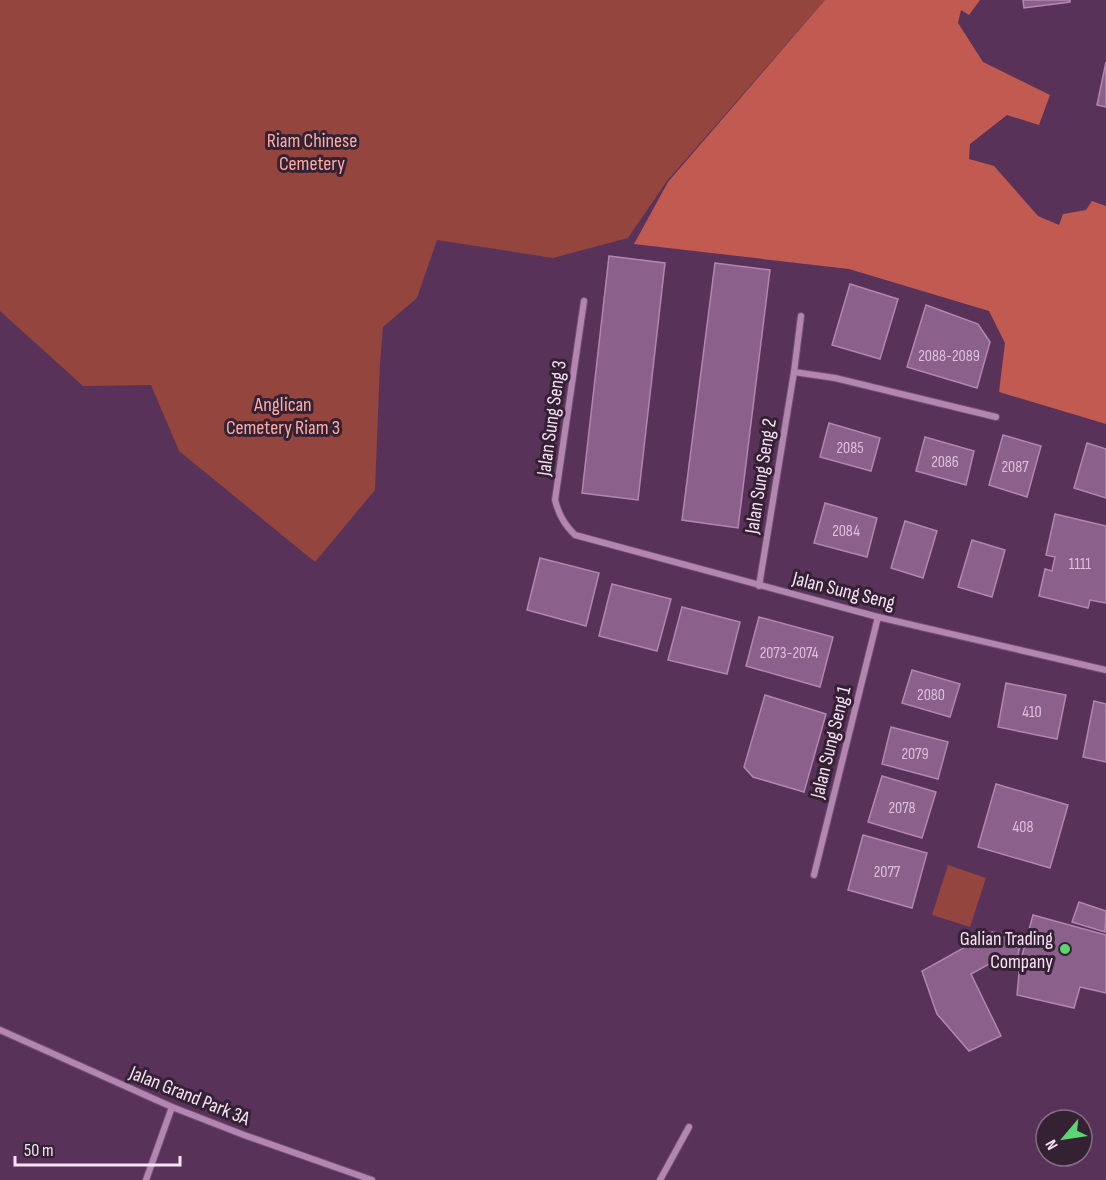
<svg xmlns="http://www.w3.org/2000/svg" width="1106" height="1180" font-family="'Sofia Sans Condensed',sans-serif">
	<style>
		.green { fill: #93453e }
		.forest { fill: #c15b52 }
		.building { fill: #8b608a; stroke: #b386b2; stroke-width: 1.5 }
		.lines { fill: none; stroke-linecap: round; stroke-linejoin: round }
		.street-casing { stroke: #725072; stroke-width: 8 }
		.street { stroke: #b386b2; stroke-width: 6 }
		.poi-dot { fill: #5ad56f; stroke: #342234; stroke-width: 2 }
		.labels { text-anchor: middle; stroke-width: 6; stroke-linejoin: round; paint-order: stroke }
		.number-label { font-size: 16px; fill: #dec1dc }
		.park-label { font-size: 20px; fill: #ffaca3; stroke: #342234 }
		.street-label { font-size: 20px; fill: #f9e1f8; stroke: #342234 }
		.poi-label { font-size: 20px; fill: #f9e1f8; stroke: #342234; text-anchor: end }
	</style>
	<rect width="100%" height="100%" fill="#593259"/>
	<g class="green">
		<path d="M0,0H825L667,181L628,238L553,258L437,240L417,298L383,327L380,363L375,490L315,562L179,451L151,385L83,386L0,311Z"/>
		<path d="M948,865L986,878L970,927L932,915Z"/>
	</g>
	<path class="forest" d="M825,0H980L969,15L961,10L958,23L983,62L1050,95L1039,125L1007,115L970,144L969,159L994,166L1038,216L1059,225L1063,214L1086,210L1092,201L1106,206V424L999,392L1005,343L989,311L849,269L634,244L668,182Z"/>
	<g class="building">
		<path d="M1023,0H1070V2L1024,8Z"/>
		<path d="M1106,62V107L1097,105Z"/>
		<path d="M609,256L665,263L638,500L582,493Z"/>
		<path d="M715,263L770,270L738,528L682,520Z"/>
		<path d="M850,284L898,299L880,359L832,345Z"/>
		<path d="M926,305L978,324L990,342L977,388L907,367Z"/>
		<path d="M829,423L880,438L871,471L820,457Z"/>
		<path d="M1003,435L1041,446L1027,497L989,485Z"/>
		<path d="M925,437L974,451L966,485L916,471Z"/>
		<path d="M1087,443L1106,449V498L1074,488Z"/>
		<path d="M825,503L877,518L867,557L814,543Z"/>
		<path d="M1055,514L1106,526V603L1090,600L1088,608L1039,596L1045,569L1052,571L1055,557L1046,555Z"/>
		<path d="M905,521L937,531L923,578L891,568Z"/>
		<path d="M972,540L1005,550L992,597L958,587Z"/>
		<path d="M540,558L599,573L586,626L527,610Z"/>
		<path d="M612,584L671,599L657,651L599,636Z"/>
		<path d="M682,607L740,622L727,674L668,660Z"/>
		<path d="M759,617L833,637L820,687L746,666Z"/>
		<path d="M912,670L960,684L950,717L902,703Z"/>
		<path d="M1006,683L1066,695L1057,739L998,727Z"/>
		<path d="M765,695L826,714L804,792L753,777L744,767Z"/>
		<path d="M1094,701L1106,704V762L1083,757Z"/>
		<path d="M891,727L948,742L938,779L882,764Z"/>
		<path d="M882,776L936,792L922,838L868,822Z"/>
		<path d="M996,784L1068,805L1050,868L978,847Z"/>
		<path d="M863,835L927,853L912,908L848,890Z"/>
		<path d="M1079,902L1106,911L1105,932L1072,922Z"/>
		<path d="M1033,915L1106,935V993L1080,987L1074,1008L1017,995L1020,963Z"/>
		<path d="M992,932L1022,937L1016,963L998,959L971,974L1001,1036L969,1051L937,1014L922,971Z"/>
	</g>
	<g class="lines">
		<defs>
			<g id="street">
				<path d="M584,301L555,500C559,515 564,524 575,535L878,617L1106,670"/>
				<path d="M794,372L835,378L996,417"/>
				<path d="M759,586L794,372L801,316"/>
				<path d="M814,875L878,617"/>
				<path d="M0,1030L172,1107L244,1135L372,1180"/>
				<path d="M146,1180L172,1107"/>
				<path d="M660,1180L689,1127"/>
			</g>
		</defs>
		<use href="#street" class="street-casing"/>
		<use href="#street" class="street"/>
	</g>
	<circle class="poi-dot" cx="1065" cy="949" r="6"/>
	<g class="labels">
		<g class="number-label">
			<text x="949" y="361">2088-2089</text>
			<text x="850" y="453">2085</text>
			<text x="945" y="467">2086</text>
			<text x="1015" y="472">2087</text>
			<text x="846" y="536">2084</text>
			<text x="1080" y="569">1111</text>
			<text x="789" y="658">2073-2074</text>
			<text x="931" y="700">2080</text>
			<text x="1032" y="717">410</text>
			<text x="915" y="759">2079</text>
			<text x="902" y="813">2078</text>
			<text x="1023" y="832">408</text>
			<text x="887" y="877">2077</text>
		</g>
		<g class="park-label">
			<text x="312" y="147">Riam Chinese<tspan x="312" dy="23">Cemetery</tspan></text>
			<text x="283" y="411">Anglican<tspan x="283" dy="23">Cemetery Riam 3</tspan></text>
		</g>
		<g class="street-label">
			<text transform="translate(551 418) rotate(-82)" y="7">Jalan Sung Seng 3</text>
			<text transform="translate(760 476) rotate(-81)" y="7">Jalan Sung Seng 2</text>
			<text transform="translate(844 590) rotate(14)" y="7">Jalan Sung Seng</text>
			<text transform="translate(830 742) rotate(-76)" y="7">Jalan Sung Seng 1</text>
			<text transform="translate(190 1095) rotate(22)" y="7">Jalan Grand Park 3A</text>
		</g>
		<g class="poi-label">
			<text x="1053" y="945">Galian Trading<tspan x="1053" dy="23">Company</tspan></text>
		</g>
	</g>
	<g transform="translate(1064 1138) rotate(241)"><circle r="28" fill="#342234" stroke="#836e82" stroke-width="1.5"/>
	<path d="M0-4.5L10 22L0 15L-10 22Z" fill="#5ad56f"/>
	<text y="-9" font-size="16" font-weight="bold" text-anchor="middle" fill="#f9e1f8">N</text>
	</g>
	<path d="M15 1156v9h165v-9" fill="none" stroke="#f9e1f8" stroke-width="3"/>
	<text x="24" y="1156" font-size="18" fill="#f9e1f8" stroke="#342234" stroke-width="4.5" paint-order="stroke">50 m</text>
</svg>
